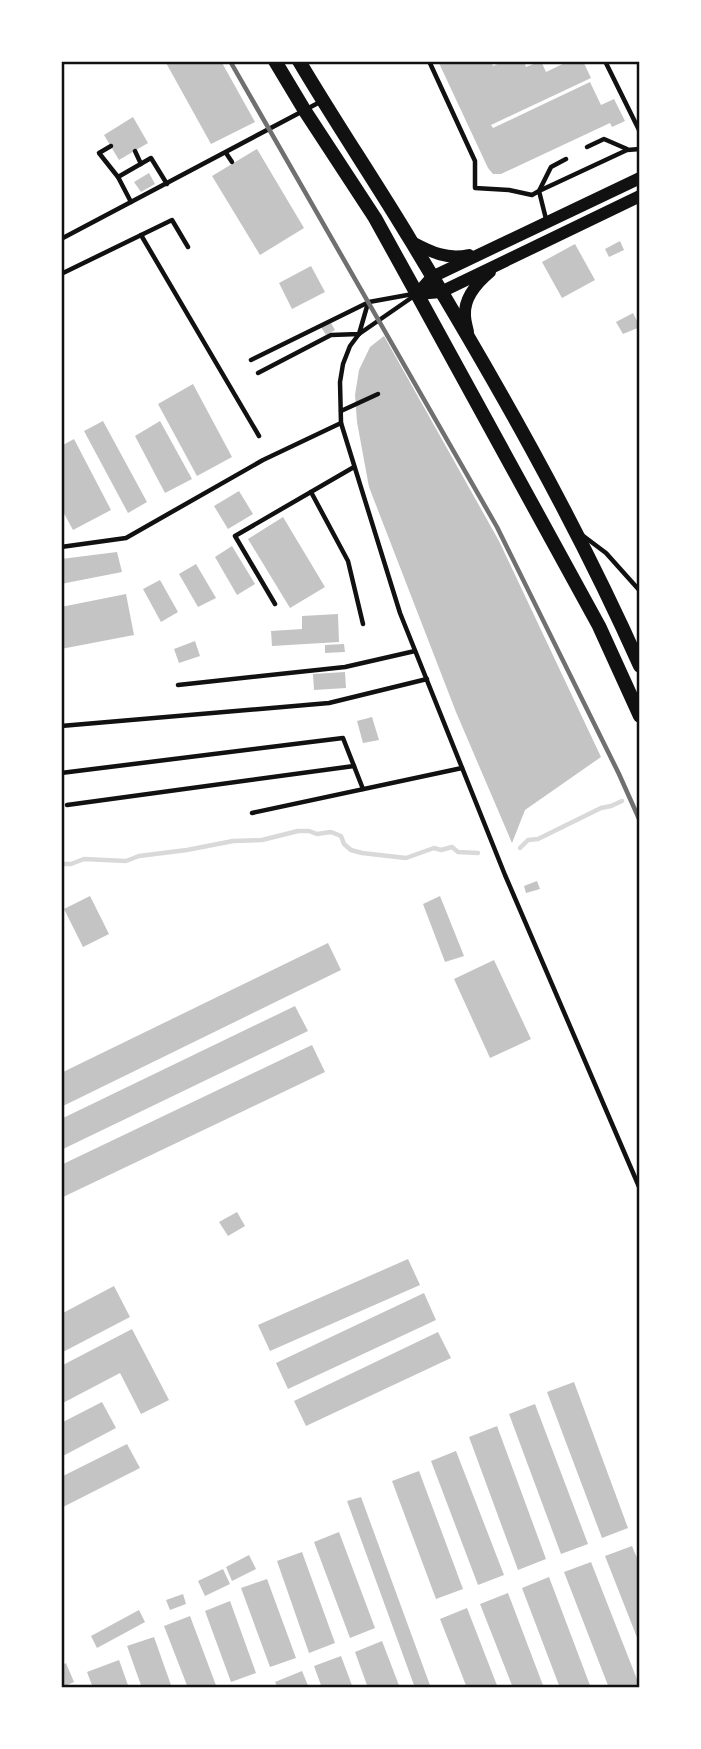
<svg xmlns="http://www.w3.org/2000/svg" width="701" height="1749" font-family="'Noto Sans',sans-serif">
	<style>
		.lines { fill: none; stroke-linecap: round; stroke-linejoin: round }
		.stream { stroke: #d9d9d9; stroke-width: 4.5 }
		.building { fill: #c4c4c4 }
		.service { stroke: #111; stroke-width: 4.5 }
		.secondary { stroke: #111; stroke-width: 12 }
		.trunk { stroke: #111; stroke-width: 14 }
		.rail { stroke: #707070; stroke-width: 4.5 }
		.neatline { fill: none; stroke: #111; stroke-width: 2.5 }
	</style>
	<rect width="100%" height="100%" fill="#fff"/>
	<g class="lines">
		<g class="stream">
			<path d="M520,848L528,840L538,839L601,808L611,806L622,801"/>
			<path d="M61,864H71L84,859L126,861L139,856L187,850L233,841L262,840L298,831H309L317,834L331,832L341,836L344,844L351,850L362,853L406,858L434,848L441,850L452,847L458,852L478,853"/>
		</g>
	</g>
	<g class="building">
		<path d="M165,61H221L255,122L211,144Z"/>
		<path d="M438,61H491L493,66L504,61H524L526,67L541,61L546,72L569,61H583L591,78L491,125L493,128L590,82L601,105L614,99L625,121L612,127L610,123L501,174H493L488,168Z"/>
		<path d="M133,117L148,143L119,160L104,135Z"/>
		<path d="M257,149L304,228L260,255L212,176Z"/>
		<path d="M149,173L155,184L141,192L134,182Z"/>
		<path d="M620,241L624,250L609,257L605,249Z"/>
		<path d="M575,244L595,280L562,298L542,262Z"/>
		<path d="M311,266L325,292L292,309L279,283Z"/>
		<path d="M633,313L640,327L623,334L616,322Z"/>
		<path d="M331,323L335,330L326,335L321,327Z"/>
		<path d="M384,336L499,541L601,757L525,810L512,843L456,712L369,487L357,422L355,395L359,370L370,347Z"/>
		<path d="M193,384L232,457L197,476L158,404Z"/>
		<path d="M103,421L147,502L128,513L84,431Z"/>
		<path d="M160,421L192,479L165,493L135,436Z"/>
		<path d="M74,439L111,510L73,530L61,508V446Z"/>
		<path d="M239,491L253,514L228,529L214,506Z"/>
		<path d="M283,517L325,587L290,608L248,539Z"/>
		<path d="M232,546L255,584L237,595L215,557Z"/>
		<path d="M117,552L122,572L61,584V559Z"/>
		<path d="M196,564L216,598L198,607L179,574Z"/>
		<path d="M160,580L178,612L161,622L143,589Z"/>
		<path d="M126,594L134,635L61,649V607Z"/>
		<path d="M338,614L339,642L272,646L271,631L302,629V616Z"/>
		<path d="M195,641L200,656L179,663L174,649Z"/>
		<path d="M344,644L345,652L325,653V645Z"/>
		<path d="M345,672L346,688L314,690L313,674Z"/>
		<path d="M372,717L379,740L363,743L357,721Z"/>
		<path d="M537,881L540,889L526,893L524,886Z"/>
		<path d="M90,896L109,934L83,947L64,909Z"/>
		<path d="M440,896L464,956L445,962L423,904Z"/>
		<path d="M328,943L341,970L61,1107V1073Z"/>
		<path d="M494,960L531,1039L490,1058L454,979Z"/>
		<path d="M295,1006L308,1031L61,1150V1119Z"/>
		<path d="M312,1045L325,1072L61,1198V1165Z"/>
		<path d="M237,1212L245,1226L228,1236L219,1222Z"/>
		<path d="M408,1259L420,1285L270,1351L258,1325Z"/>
		<path d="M114,1286L130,1317L61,1353V1314Z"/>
		<path d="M424,1293L436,1320L288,1389L276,1363Z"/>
		<path d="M132,1329L169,1400L141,1414L120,1373L61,1404V1366Z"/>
		<path d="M438,1332L451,1358L306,1426L294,1401Z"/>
		<path d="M574,1382L628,1528L602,1538L547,1392Z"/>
		<path d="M102,1402L116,1428L61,1457V1423Z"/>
		<path d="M535,1404L588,1544L561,1554L509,1414Z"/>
		<path d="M497,1426L546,1559L518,1570L469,1437Z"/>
		<path d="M127,1444L140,1468L61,1508V1477Z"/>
		<path d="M456,1451L504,1575L478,1585L431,1461Z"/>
		<path d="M419,1471L463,1589L436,1599L392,1481Z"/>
		<path d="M361,1497L431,1688H415L347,1501Z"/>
		<path d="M339,1532L375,1628L350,1638L314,1542Z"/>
		<path d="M632,1546L640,1565V1645L605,1556Z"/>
		<path d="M302,1552L335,1643L309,1653L277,1561Z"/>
		<path d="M249,1555L256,1569L232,1581L226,1567Z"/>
		<path d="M591,1562L640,1687V1688H609L564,1572Z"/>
		<path d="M223,1569L230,1584L205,1596L198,1581Z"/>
		<path d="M549,1577L591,1688H560L522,1588Z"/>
		<path d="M267,1579L296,1658L270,1667L241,1588Z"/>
		<path d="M508,1593L544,1688H513L480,1604Z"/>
		<path d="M183,1594L186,1604L170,1610L166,1600Z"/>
		<path d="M230,1601L256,1673L231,1682L205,1611Z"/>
		<path d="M467,1608L498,1688H467L440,1619Z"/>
		<path d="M139,1610L145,1622L97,1648L91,1636Z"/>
		<path d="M190,1616L217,1688H188L164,1626Z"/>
		<path d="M154,1637L172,1688H142L127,1646Z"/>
		<path d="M382,1641L400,1688H368L355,1652Z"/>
		<path d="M341,1656L353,1688H322L314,1666Z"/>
		<path d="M119,1660L129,1688H93L87,1672Z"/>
		<path d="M66,1663L74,1682L61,1688V1666Z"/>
		<path d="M302,1671L309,1688H278L275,1682Z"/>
	</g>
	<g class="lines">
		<g class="service">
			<path d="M429,61L475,161V188L509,190L532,195L539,191L551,167L566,159"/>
			<path d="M605,61L640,132"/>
			<path d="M111,146L99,153L118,177"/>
			<path d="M587,147L604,139L627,149"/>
			<path d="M135,151L141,164"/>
			<path d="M226,153L232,162"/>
			<path d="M131,202L118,177L151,158L167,184"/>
			<path d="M546,219L539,191L627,150L640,149"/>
			<path d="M141,235L259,436"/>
			<path d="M61,239L320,102"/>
			<path d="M61,274L172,220L188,247"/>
			<path d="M414,296L359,334L350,346L343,364L340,382L341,423L400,613L505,875L640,1189"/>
			<path d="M251,360L369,302L413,294"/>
			<path d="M258,373L331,335L359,334L368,303"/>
			<path d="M341,411L378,394"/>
			<path d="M311,492L348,561L363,624"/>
			<path d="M582,535L606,553L640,591"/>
			<path d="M61,547L126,538L263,460L341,423"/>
			<path d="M275,604L235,536L354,467"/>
			<path d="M178,685L345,667L415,651"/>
			<path d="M61,726L329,703L427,679"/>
			<path d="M61,773L343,738L363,789"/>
			<path d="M67,805L354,766"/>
			<path d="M252,813L462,768"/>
		</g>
		<g class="secondary">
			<path d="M412,242C431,252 447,260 469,255"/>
			<path d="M417,294L432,277L640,178"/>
			<path d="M417,294L441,292L640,196"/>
			<path d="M468,332C467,327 465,321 465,315C464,298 478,282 490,272"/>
		</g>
		<g class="trunk">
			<path d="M275,61L305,111L375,218L417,294L599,626L640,716"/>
			<path d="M299,61C335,122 375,181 411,241C494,378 575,520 640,666"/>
		</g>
		<path class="rail" d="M230,61L497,527L619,774L640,821"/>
	</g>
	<rect width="701" height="1749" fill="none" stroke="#ffffff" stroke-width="126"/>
	<rect x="63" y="63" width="575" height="1623" class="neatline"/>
</svg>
